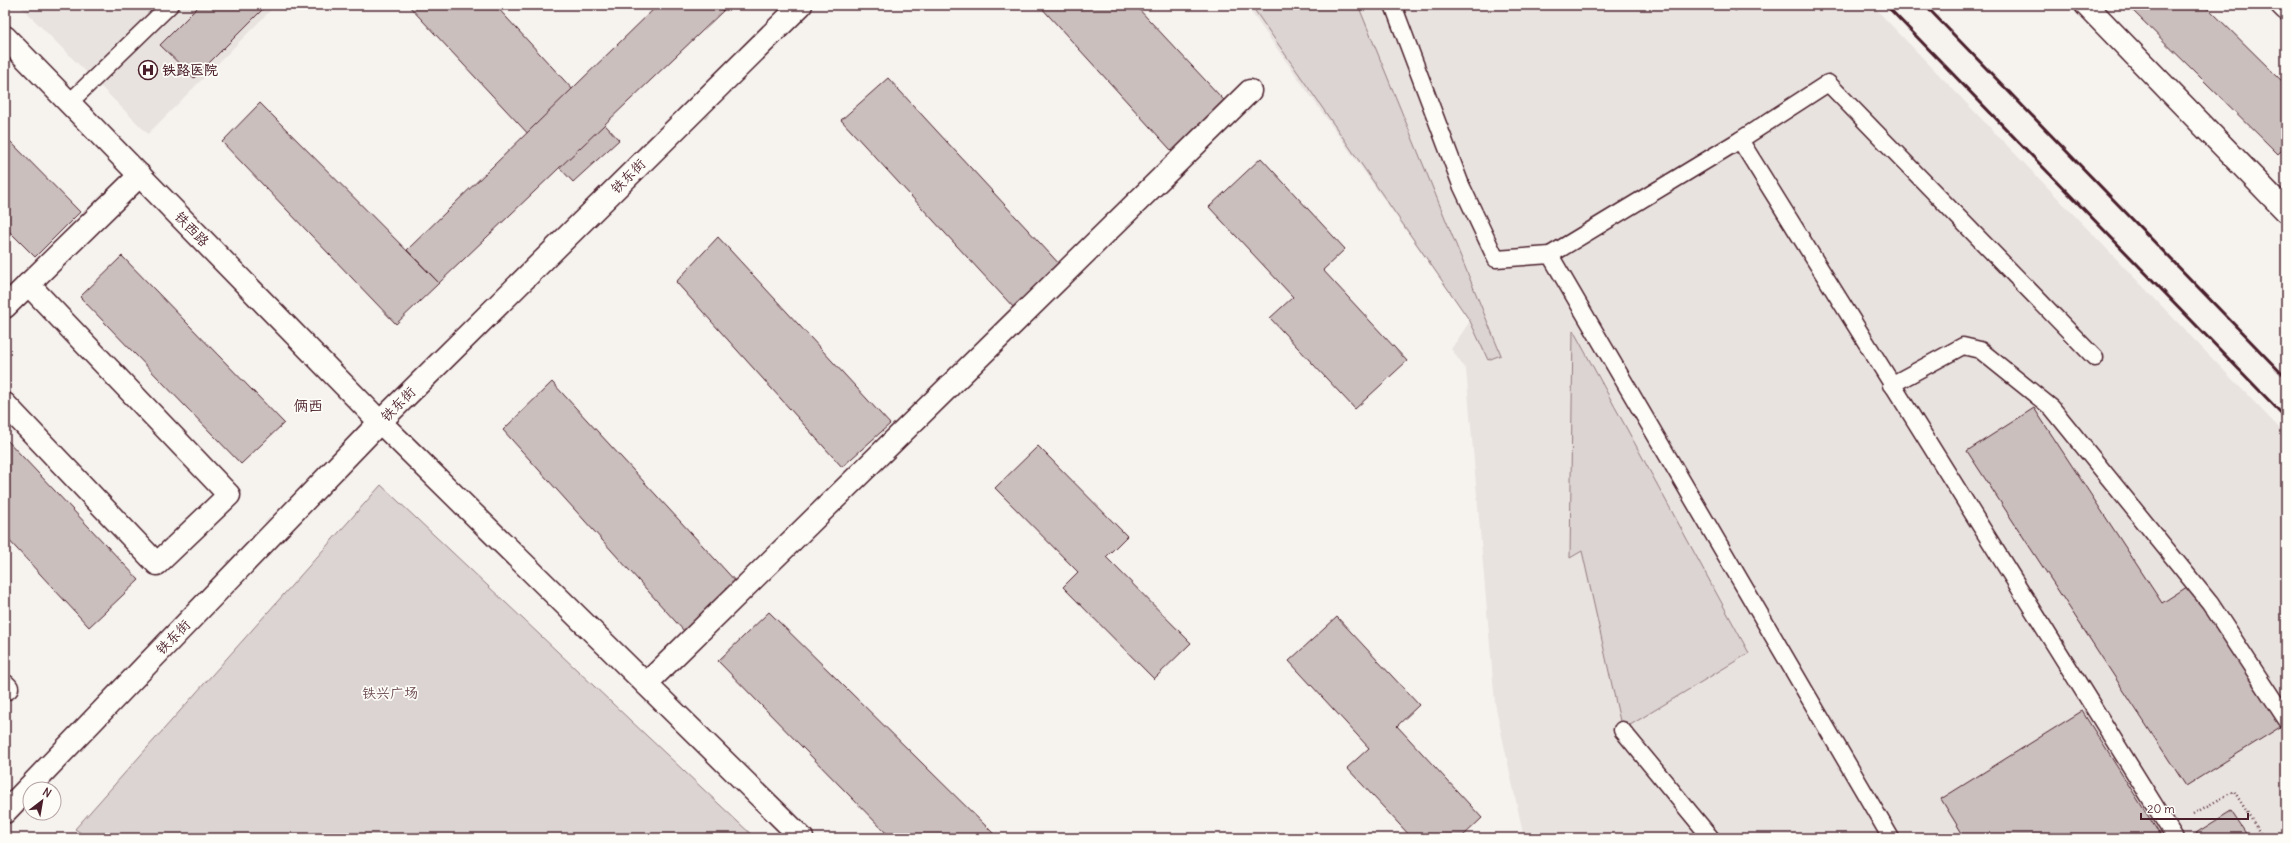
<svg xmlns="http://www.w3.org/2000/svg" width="2291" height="843" font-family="Delius,'LXGW WenKai TC',sans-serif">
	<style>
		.built { fill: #e9e3e0 }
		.green { fill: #dcd4d2; stroke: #937a7e }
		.building { fill: #cbbfbe; stroke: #4a1f2b }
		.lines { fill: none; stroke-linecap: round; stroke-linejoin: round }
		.service-casing { stroke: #4a1f2b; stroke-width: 19 }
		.minor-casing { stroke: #4a1f2b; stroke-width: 25 }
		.tertiary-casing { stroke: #4a1f2b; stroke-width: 25 }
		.path { stroke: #4a1f2b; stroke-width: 2.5; stroke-dasharray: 1 3; stroke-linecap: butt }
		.service { stroke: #fdfcf7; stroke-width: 16 }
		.minor { stroke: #fdfcf7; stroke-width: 22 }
		.tertiary { stroke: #fdfcf7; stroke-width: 22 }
		.rail { stroke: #4a1f2b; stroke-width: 3 }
		.labels { text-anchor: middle; stroke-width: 3.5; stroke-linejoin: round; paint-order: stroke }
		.poi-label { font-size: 14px; font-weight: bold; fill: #4a1f2b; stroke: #fdfcf7; text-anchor: start }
		.street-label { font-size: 14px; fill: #4a1f2b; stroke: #fdfcf7 }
		.park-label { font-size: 14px; fill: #6e4c55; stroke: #fdfcf7 }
		.neighbourhood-label { font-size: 15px; fill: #4a1f2b; stroke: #fdfcf7 }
	</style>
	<rect width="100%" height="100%" fill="#f6f3ef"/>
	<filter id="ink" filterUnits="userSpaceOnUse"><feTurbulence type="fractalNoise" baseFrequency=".025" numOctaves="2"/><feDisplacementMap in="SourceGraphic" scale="8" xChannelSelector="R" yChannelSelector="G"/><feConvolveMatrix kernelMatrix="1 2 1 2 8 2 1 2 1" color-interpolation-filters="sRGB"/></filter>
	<g filter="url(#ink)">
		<g class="built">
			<path d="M19,5H276L148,134Z"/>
			<path d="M1246,5H1872L2286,435V838H1524L1495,704L1466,370L1451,349L1470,321Z"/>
		</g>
		<g class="green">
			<path d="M1251,5H1358L1501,355L1488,360L1470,321Z"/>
			<path d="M1573,330L1749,653L1622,730L1582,551L1570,558Z"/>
			<path d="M381,485L755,838H88L75,829Z"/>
		</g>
		<g class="building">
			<path d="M200,5H267L194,78L160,45Z"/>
			<path d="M408,5H495L619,140L573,182Z"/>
			<path d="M658,5H717L723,11L439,283L407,250Z"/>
			<path d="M717,5H729L723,11Z"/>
			<path d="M1039,5H1135L1235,112L1180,160Z"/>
			<path d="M1730,5H1743L1735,11Z"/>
			<path d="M2127,5H2205L2286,85V146L2278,154Z"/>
			<path d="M888,78L1074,280L1026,321L841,120Z"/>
			<path d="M260,103L439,283L396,324L222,142Z"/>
			<path d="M5,136L80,212L35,257L5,227Z"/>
			<path d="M1261,158L1345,249L1323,270L1407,361L1355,409L1270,318L1293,297L1209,207Z"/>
			<path d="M718,237L890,424L842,467L676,282Z"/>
			<path d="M122,256L284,423L241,464L80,297Z"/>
			<path d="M552,382L738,584L684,631L503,430Z"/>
			<path d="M2034,408L2162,603L2193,583L2285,724L2186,786L1967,451Z"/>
			<path d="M5,438L139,580L89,627L5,536Z"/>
			<path d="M1038,446L1127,536L1106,557L1191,643L1154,679L1063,587L1078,572L995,488Z"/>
			<path d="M769,612L998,838H891L718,661Z"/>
			<path d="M1337,617L1419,705L1397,726L1482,818L1461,838H1412L1347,768L1369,748L1289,661Z"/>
			<path d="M2082,711L2162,838H1965L1941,799Z"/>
			<path d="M2231,811L2249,838H2200L2196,833Z"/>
		</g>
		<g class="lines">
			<defs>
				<g id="service">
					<path d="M1393,5L1461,185L1496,259L1550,255L1891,838"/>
					<path d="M69,103L170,5"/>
					<path d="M1740,140L2175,838"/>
					<path d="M1550,255L1740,140L1828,83L2095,358"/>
					<path d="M1891,385L1963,346L1980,350L2052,408L2210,603L2286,719"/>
					<path d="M1622,730L1711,838"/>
				</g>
				<g id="minor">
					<path d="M2086,5L2286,211"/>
					<path d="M2282,5L2286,9"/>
					<path d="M5,307L140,175"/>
					<path d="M5,404L157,564L229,495L28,284"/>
					<path d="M380,422L802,838"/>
					<path d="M646,684L1250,91"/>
					<path d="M5,686L7,688"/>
				</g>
				<g id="tertiary">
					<path d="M5,37L380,422"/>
					<path d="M5,812L380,422L801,5"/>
				</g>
			</defs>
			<use href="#service" class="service-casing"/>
			<use href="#minor" class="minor-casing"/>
			<use href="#tertiary" class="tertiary-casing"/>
			<path class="path" d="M2193,814L2234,791L2263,838"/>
			<use href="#service" class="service"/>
			<use href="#minor" class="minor"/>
			<use href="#tertiary" class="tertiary"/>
			<g class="rail">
				<path d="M1886,5L2286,418"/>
				<path d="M1925,5L2286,378"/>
			</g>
		</g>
	</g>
	<defs>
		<symbol id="hospital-ring" viewBox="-11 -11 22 22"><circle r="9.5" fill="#fdfcf7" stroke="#4a1f2b" stroke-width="1.5"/><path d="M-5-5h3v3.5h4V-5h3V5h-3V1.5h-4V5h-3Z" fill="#4a1f2b"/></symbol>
	</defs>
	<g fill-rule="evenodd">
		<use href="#hospital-ring" x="137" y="59" width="22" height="22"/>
	</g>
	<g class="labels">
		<g class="poi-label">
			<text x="162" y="75">铁路医院</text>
		</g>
		<g class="street-label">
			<text transform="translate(628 176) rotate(-45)" y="5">铁东街</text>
			<text transform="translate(192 229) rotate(46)" y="5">铁西路</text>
			<text transform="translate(398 404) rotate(-45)" y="5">铁东街</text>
			<text transform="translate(173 637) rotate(-46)" y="5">铁东街</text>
		</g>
		<g class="park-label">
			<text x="390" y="698">铁兴广场</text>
		</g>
		<g class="neighbourhood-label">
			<text x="308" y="411">俩西</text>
		</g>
	</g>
	<rect width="2291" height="843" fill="none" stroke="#fdfcf7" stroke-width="20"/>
	<rect x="10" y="10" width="2271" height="823" fill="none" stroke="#4a1f2b" stroke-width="1.5" filter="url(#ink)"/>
	<g transform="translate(42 801) rotate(31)"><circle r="19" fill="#fdfcf7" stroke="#b5a4a5"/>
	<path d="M0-3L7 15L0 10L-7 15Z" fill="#4a1f2b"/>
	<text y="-6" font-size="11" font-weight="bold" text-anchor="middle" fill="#4a1f2b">N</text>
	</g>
	<path d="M2141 813v6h107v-6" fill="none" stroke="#4a1f2b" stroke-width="2"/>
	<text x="2147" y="813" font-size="12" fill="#4a1f2b" stroke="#fdfcf7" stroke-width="3" paint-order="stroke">20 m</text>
</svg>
